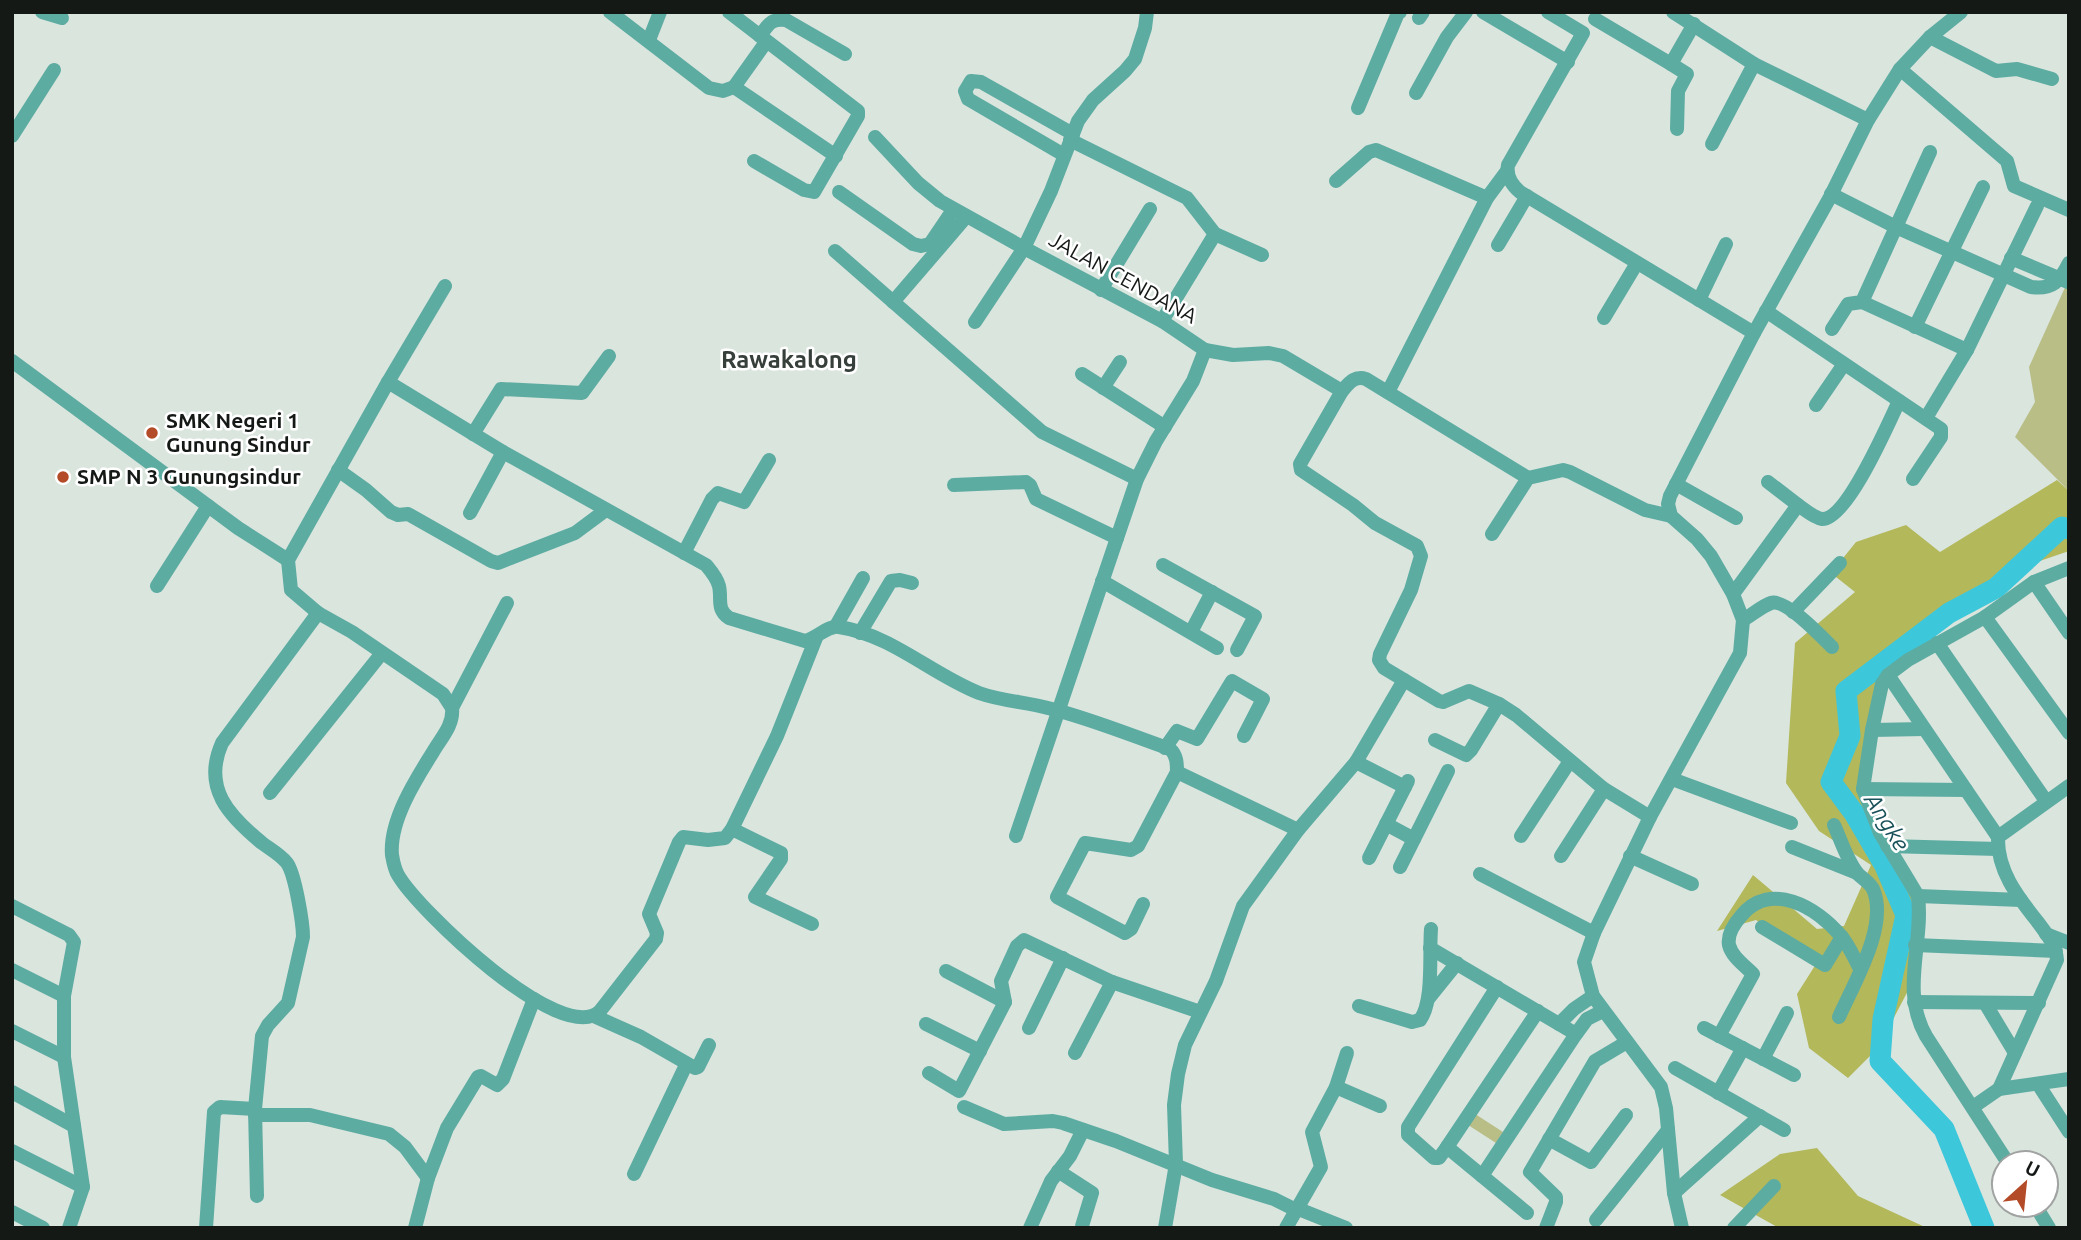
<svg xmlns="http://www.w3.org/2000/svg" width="2081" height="1240" font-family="Ubuntu,sans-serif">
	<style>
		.green { fill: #b9bd86 }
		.forest { fill: #b3b85b }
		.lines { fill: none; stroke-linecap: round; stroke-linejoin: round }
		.river { stroke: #3dc7db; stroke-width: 21 }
		.street { stroke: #5daca2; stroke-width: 14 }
		.poi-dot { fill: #b34b28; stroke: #fff; stroke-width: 2.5 }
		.labels { text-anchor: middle; stroke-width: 5; stroke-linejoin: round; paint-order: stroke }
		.street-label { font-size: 21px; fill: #151916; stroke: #fff }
		.poi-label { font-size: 21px; font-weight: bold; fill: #151916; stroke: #fff; text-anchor: start }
		.water-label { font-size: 23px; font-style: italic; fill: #19515a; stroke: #fff }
		.quarter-label { font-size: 24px; font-weight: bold; fill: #363f3a; stroke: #fff }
	</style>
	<rect width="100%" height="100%" fill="#dae5de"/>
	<g class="green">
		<path d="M2067,283L2069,284V491L2015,437L2035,402L2029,367Z"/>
		<path d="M1472,1112L1503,1132L1496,1143L1465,1123Z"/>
	</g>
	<g class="forest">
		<path d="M2057,480L2069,491V551L2034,563L1891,653L1880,689L1862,781L1880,824L1906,866L1914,908L1911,985L1878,1048L1848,1078L1809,1048L1797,994L1816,964L1756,920L1717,931L1753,875L1817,929L1844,926L1871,865L1819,831L1786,783L1795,643L1855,592L1831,573L1856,542L1906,525L1940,552Z"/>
		<path d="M1817,1148L1858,1196L1927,1228H1779L1720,1195L1780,1154Z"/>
	</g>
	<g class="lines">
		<path class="river" d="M1984,1228L1944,1129L1880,1061L1883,1019L1906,915L1885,866L1854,813L1831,782L1850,736L1846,691L1949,613L1996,588L2062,527L2069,529"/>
		<g class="street">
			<path d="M42,12L62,18"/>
			<path d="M610,12L709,88L723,91L734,87"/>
			<path d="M729,12L858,111V116L814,192L804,190L754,161"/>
			<path d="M1483,12L1568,62"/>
			<path d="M1548,12L1583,33L1508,165C1506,176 1512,185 1520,192L1754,333L1670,496L1668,504L1671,516L1697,539L1711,556L1733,594L1743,620L1740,653L1650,817L1594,933L1584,962L1593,996L1661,1087L1666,1108L1674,1193L1682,1228"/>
			<path d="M1673,12L1754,64L1868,120"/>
			<path d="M1419,18L1423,12"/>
			<path d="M1595,19L1671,64"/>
			<path d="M760,36C768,25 771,18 786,20L845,54"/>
			<path d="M1930,37L1996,71L2017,69L2052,79"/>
			<path d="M649,40L660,12"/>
			<path d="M766,42L734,87L836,156"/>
			<path d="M1900,69L2007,161L2014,186L2069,210"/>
			<path d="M1416,93L1447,37L1466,12"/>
			<path d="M1358,108L1398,13L1400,12"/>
			<path d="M1677,129L1678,91L1687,74L1671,64L1694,24"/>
			<path d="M12,136L54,70"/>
			<path d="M875,137L918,183L940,201L1024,248L975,322"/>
			<path d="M1070,140L1187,198L1215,234L1262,255"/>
			<path d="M1712,144L1754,64"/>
			<path d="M1064,155L968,99L965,91L971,81L981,82L1073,134"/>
			<path d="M1336,181L1369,152L1376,150L1487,198"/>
			<path d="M839,192L913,244L921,246L930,244L953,210"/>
			<path d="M1831,194L1896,227L2031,287C2053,290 2060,281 2069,263"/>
			<path d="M1498,245L1527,196"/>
			<path d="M835,251L1042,432L1137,479"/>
			<path d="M2011,258L2068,282"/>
			<path d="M445,286L388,382L288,560L291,590L318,613L352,632L443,694L452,708C454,725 441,738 433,752C416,779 389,821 392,855C393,861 395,870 398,875C418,910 562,1048 600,1011L656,939L657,933L649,914L679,842L683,837L708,840L725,838L732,829L777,736L816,638"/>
			<path d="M1101,290L1150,209"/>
			<path d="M1699,300L1726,244"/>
			<path d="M893,302L966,217"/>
			<path d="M1862,302L1967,350"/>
			<path d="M1766,311L1941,429V437L1913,479"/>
			<path d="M1604,318L1637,263"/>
			<path d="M1162,321L1215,234"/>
			<path d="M1915,327L1983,187"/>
			<path d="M1832,329L1848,304L1862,302L1930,152"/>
			<path d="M1754,333L1829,199L1868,120L1900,69L1930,37L1961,12"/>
			<path d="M1205,350L1233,355L1269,353L1283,356L1342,391C1349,383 1355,375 1366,379L1528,478"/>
			<path d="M12,361L238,528L288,560"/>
			<path d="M1082,374L1165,427"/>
			<path d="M388,382L503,452L706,565C711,571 717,578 719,586C722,599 716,609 729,618L805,641C817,638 828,625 839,627C892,635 931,674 979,693C1001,701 1026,702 1048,708C1089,718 1130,735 1170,749C1177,755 1177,764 1177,772L1138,846L1131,850L1085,843L1057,897L1125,933L1131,929L1143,904"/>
			<path d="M1103,388L1120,362"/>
			<path d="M1342,391L1300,464L1301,470L1353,505L1375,523L1417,546L1421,556L1411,590L1380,654L1379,660L1384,668L1439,701L1443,702L1469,691L1499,704L1516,715L1604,789L1650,817"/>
			<path d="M1388,392L1487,198L1507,171"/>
			<path d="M1816,405L1844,364"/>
			<path d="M1926,418L1967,350L2037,206"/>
			<path d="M473,434L501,389L582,393L609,356"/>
			<path d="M338,470L366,490L391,512L398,515L408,514L491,561L498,563L575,533L606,510"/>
			<path d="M1768,482L1798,505"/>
			<path d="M1676,484L1736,518"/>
			<path d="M954,485L1026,482L1030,485L1036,499L1117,538"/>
			<path d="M470,513L503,452"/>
			<path d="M1492,534L1528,478L1563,470L1570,472L1645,510L1671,516"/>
			<path d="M684,553L712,499L718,493L744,502L769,460"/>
			<path d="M1163,565L1255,616L1237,650"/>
			<path d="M1102,581L1217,648"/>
			<path d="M2034,582L2069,633"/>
			<path d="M157,586L208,506"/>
			<path d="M1733,594L1798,505C1804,509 1814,518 1822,519C1847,520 1889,422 1899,401"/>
			<path d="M1793,612L1840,563"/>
			<path d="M1985,617L2069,733"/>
			<path d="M1743,620C1752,615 1762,606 1771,603C1785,598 1822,637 1832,647"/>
			<path d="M836,626L863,578"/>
			<path d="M1191,632L1212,592"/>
			<path d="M860,633L891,581L900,580L912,583"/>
			<path d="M1937,643L2046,801"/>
			<path d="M1888,675L1998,837"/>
			<path d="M452,708L507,603"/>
			<path d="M1872,730L1924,729"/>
			<path d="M1435,740L1466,755L1471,750L1499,704"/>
			<path d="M1165,748L1177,731L1197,739L1232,681L1263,699L1244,736"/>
			<path d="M1356,762L1405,787"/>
			<path d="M1177,772L1298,830"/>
			<path d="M1672,779L1791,823"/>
			<path d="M1863,789L1966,790"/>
			<path d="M270,793L382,653"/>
			<path d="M1386,824L1414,839"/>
			<path d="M1834,825C1841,840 1847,861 1858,874C1863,879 1869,882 1873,889C1889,925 1854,983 1839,1017"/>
			<path d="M732,829L781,853V859L755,897L812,924"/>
			<path d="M1016,836L1137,479L1156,441L1193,381L1205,350L1162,321L1024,248L1051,191L1078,121L1093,100L1125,71L1135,59L1145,28L1147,12"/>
			<path d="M1521,836L1570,761"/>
			<path d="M1887,846L1998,849"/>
			<path d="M1792,847L1857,873"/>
			<path d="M1561,856L1604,789"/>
			<path d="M1630,856L1692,884"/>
			<path d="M1369,858L1408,781"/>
			<path d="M1400,867L1448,771"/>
			<path d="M1480,874L1594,933"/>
			<path d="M1918,896L2021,900"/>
			<path d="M12,906L69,935L74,942L64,996V1057L83,1187L69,1228"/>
			<path d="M1762,927L1825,965L1842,937"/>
			<path d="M2046,934L2069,943"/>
			<path d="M1915,945L2056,951"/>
			<path d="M1430,948L1576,1034"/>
			<path d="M12,970L64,996"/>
			<path d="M946,971L1005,1002"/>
			<path d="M1497,987L1408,1127V1135L1434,1158H1439L1447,1147L1538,1011"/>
			<path d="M1428,999L1457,963"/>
			<path d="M1914,1002L2039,1003"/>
			<path d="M1985,1003L2015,1053"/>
			<path d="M1359,1006L1412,1022L1420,1020C1434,1001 1429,954 1431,929"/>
			<path d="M594,1016L641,1037L695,1068L698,1067L709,1045"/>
			<path d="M926,1024L980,1051"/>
			<path d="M1559,1024L1574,1009L1593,996"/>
			<path d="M1029,1028L1063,958"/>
			<path d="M1704,1028L1794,1075"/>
			<path d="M12,1031L64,1057"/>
			<path d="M1719,1036L1753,974C1744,965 1732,957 1729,945C1727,934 1734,924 1741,916C1770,880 1817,907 1841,936C1849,945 1854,958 1860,969"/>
			<path d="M1075,1053L1112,982"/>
			<path d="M1763,1059L1787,1013"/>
			<path d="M1675,1068L1784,1130"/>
			<path d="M929,1073L959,1091L1005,1002L1001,981L1017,946L1024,940L1112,982L1200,1012"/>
			<path d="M2038,1084L2069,1132"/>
			<path d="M1336,1087L1380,1106"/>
			<path d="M1999,1089L2069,1079"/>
			<path d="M12,1092L74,1126"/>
			<path d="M1718,1093L1743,1048"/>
			<path d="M964,1107L1004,1124L1053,1121L1063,1123L1116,1141L1212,1180L1274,1199L1296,1210"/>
			<path d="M1973,1107L1999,1089L2057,960C2056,945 2046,933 2037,921C2017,896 1997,870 1998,837L2069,786"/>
			<path d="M255,1109L257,1196"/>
			<path d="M255,1115H310L389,1134L405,1147L428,1178"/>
			<path d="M1549,1139L1591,1162L1626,1115"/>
			<path d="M1447,1147L1527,1213"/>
			<path d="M12,1151L83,1187"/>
			<path d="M2008,1163L1926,1036C1900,990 1924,944 1918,896L1880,833L1863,789L1872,730L1882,684L1888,675L1908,660L1985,617L2034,582L2069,568"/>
			<path d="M1058,1171L1092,1193L1082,1226"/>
			<path d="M634,1174L686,1065"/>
			<path d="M1482,1176L1576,1034L1587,1019L1603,1011"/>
			<path d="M1674,1193L1760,1116"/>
			<path d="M2035,1205L2049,1228"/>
			<path d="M1296,1208L1346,1228"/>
			<path d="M12,1212L43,1228"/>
			<path d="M1596,1220L1668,1130"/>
			<path d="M206,1228L214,1112L220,1107L255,1109L262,1036L268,1025L288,1003L303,937C303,923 295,874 287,863C281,855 270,849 262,843C229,816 202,788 222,743L318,613"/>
			<path d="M415,1228L428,1178L447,1128L478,1077L481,1076L497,1085L503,1079L534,999"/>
			<path d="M1030,1228L1051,1181L1070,1156L1083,1130"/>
			<path d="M1165,1228L1176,1164L1174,1105L1178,1074L1185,1045L1216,981L1243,906L1298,830L1356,762L1404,680"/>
			<path d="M1286,1228L1321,1167L1312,1132L1336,1087L1347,1053"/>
			<path d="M1546,1228L1556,1202V1197L1530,1172L1595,1061L1627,1042"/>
			<path d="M1734,1228L1774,1186"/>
		</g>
	</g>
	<g class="poi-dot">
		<circle cx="152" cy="433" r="7"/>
		<circle cx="63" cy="477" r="7"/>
	</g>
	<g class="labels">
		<g class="street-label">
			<text transform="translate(1123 278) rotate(29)" y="7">JALAN CENDANA</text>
		</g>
		<g class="poi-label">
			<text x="166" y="428">SMK Negeri 1<tspan x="166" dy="24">Gunung Sindur</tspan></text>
			<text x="77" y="484">SMP N 3 Gunungsindur</text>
		</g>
		<g class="water-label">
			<text transform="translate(1887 822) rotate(58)" y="8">Angke</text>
		</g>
		<g class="quarter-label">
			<text x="789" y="368">Rawakalong</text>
		</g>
	</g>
	<rect width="2081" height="1240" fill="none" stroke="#151916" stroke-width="28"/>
	<g transform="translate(2025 1184) rotate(27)"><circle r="33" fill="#ffffff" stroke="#a1a3a2" stroke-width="2"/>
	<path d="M0-5L12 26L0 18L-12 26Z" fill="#b34b28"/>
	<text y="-10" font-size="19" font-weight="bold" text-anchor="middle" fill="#151916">U</text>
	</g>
</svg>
